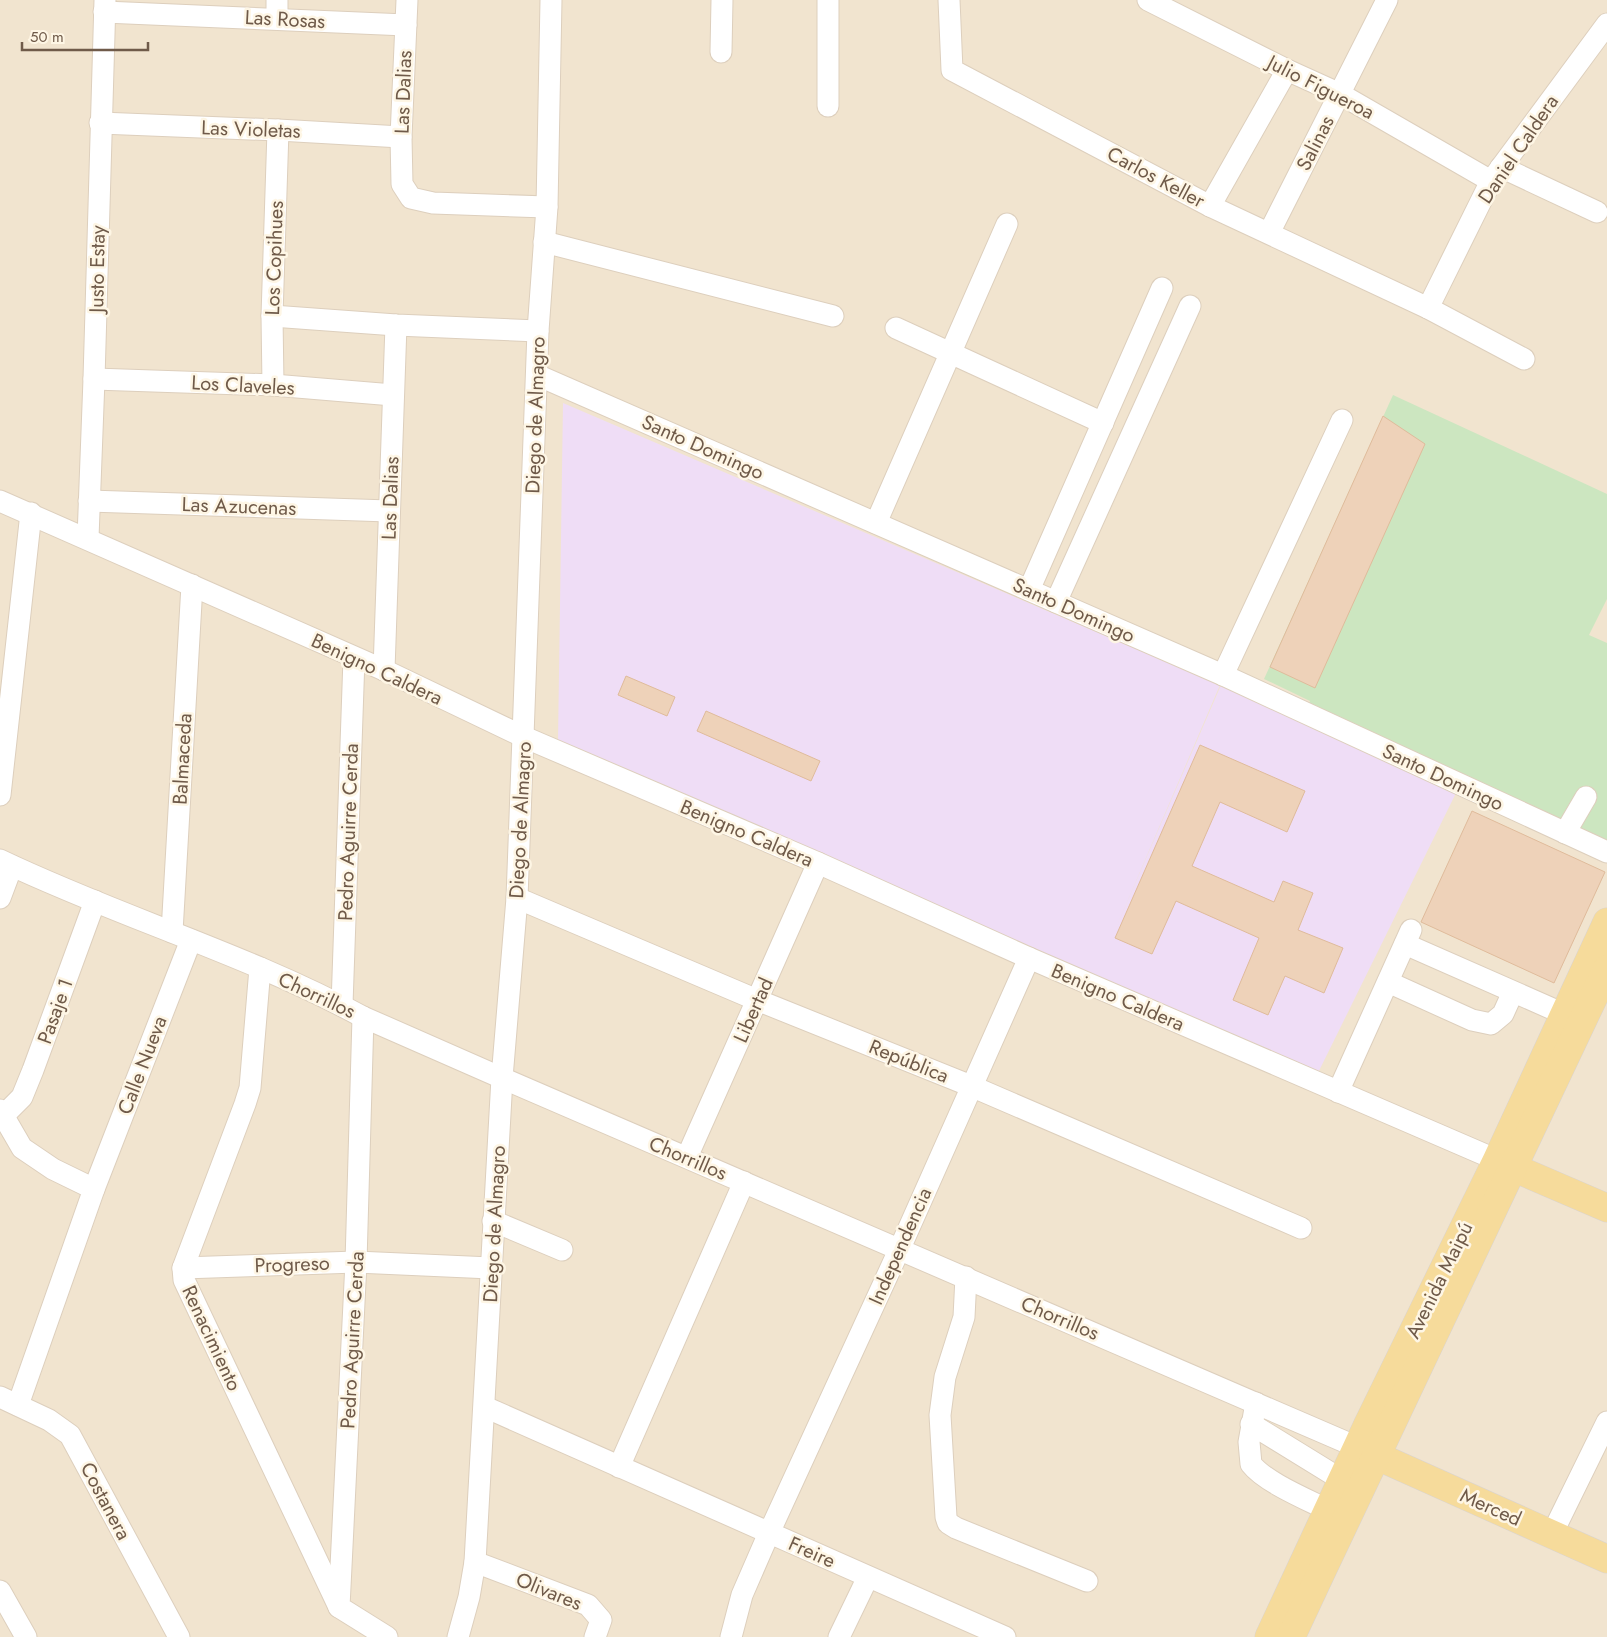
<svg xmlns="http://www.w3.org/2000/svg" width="1607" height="1637" font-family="Jost,sans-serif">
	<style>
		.residential { fill: #f1e4cf }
		.education { fill: #efddf6 }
		.green { fill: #cce6c0 }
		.building { fill: #eed2b9; stroke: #dfbb9b }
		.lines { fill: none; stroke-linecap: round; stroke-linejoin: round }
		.minor-casing { stroke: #ddcfbd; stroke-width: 23 }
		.major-casing { stroke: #dad4d0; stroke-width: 29 }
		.minor { stroke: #fff; stroke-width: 21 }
		.major { stroke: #f6db9b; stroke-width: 28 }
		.labels { text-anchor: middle; stroke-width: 5; stroke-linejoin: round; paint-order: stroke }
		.street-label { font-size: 20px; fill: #6f5a49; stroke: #fef6e5 }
	</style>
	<rect width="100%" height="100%" fill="#faf2e0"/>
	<rect class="residential" x="0" y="0" width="1607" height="1637"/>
	<path class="education" d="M563,403L1220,685L1112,937L1221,685L1456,793L1314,1081L558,741Z"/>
	<path class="green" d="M1393,395L1607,494V599L1589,635L1607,643V842L1305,711L1310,701L1264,679Z"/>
	<g class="building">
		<path d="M1383,416L1425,444L1315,688L1270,667Z"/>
		<path d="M626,676L675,697L667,716L618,695Z"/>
		<path d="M706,711L820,761L811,781L697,731Z"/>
		<path d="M1200,745L1305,791L1287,832L1220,802L1192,866L1274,902L1283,881L1313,893L1298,930L1343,948L1324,993L1285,976L1268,1015L1233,1000L1259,938L1176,901L1152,954L1115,938Z"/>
		<path d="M1472,811L1605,872L1554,983L1421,922Z"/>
	</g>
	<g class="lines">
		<defs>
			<g id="minor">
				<path d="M407,0L401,137L402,184L411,198L433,203L547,207"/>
				<path d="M949,0L952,70L1210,206L1428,308L1524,359"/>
				<path d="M1148,0L1287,70L1340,94L1491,181"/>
				<path d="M104,12L406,25"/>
				<path d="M277,18V0"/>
				<path d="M721,52L722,0"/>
				<path d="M828,106V0"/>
				<path d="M100,123L278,130L401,137"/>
				<path d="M1501,167L1597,212"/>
				<path d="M1210,206L1287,70"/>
				<path d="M1269,233L1387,0"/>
				<path d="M544,242L833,316"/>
				<path d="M1428,308L1491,181L1607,24"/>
				<path d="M272,316L396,325L538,331"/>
				<path d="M896,328L1103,423"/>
				<path d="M537,375L1223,675L1607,852"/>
				<path d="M94,379L273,385L393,395"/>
				<path d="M273,385L272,316L278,130"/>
				<path d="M0,501L384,670L524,737L818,863L1029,958L1497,1160"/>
				<path d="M89,501L389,511"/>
				<path d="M876,523L1007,224"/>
				<path d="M88,538L94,379L105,0"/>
				<path d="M1029,590L1162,288"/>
				<path d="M1056,602L1190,306"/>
				<path d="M384,670L396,325"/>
				<path d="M1223,675L1342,420"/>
				<path d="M0,795L31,513"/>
				<path d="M1565,833L1586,797"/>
				<path d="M0,860C119,917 247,954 363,1017L502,1078L1357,1447"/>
				<path d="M0,898L12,866"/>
				<path d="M517,898L757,1000L971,1086L1301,1228"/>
				<path d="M172,932L192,585"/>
				<path d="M1405,944L1564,1014"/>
				<path d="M260,968L250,1088L245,1104L183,1268L184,1280L339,1607"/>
				<path d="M1388,982L1472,1020L1491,1024L1503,1014L1513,992"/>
				<path d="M342,1005L354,658"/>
				<path d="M363,1017L356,1262L339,1607L387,1637"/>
				<path d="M1338,1092L1411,930"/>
				<path d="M0,1110L22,1148L53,1169L94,1189"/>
				<path d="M4,1115L22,1097L33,1070L95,901"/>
				<path d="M687,1157L818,863"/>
				<path d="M493,1221L562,1250"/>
				<path d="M183,1268L356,1262L491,1268"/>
				<path d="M966,1277L964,1317L945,1377L940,1415L946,1517L948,1523L956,1528L1087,1581"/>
				<path d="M0,1397L49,1420L70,1435L179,1637"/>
				<path d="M1256,1403L1249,1442L1251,1464C1265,1482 1306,1499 1328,1510"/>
				<path d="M18,1405L94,1189L191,940"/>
				<path d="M485,1407L1005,1637"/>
				<path d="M1251,1424L1342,1480"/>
				<path d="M619,1467L744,1182"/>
				<path d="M1552,1534L1607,1422"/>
				<path d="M475,1562L588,1605L601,1620L595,1637"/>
				<path d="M0,1591L26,1637"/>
				<path d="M458,1637L469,1597L475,1562L502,1078L517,898L538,331L547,207L551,0"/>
				<path d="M731,1637L742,1595L769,1533L900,1248L1029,958"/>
				<path d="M839,1637L868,1577"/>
			</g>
			<g id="major">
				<path d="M1498,1161L1607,1208"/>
				<path d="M1359,1448L1607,1559"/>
				<path d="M1269,1637L1368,1424L1497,1160L1607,922"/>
				<path d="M1291,1637C1395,1414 1503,1193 1607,969"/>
			</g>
		</defs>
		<use href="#minor" class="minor-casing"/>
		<use href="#major" class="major-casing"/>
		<use href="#minor" class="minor"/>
		<use href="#major" class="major"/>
	</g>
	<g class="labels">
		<g class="street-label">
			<text transform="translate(285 19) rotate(3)" y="7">Las Rosas</text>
			<text transform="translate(1321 87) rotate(27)" y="7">Julio Figueroa</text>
			<text transform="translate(403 92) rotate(-88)" y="7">Las Dalias</text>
			<text transform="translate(251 129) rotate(2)" y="7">Las Violetas</text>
			<text transform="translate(1315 143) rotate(-63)" y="7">Salinas</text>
			<text transform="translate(1518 149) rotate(-56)" y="7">Daniel Caldera</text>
			<text transform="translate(1156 177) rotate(28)" y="7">Carlos Keller</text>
			<text transform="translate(274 258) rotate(-88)" y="7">Los Copihues</text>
			<text transform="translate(97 269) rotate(-89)" y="7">Justo Estay</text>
			<text transform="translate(243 385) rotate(3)" y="7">Los Claveles</text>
			<text transform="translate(535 415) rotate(-88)" y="7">Diego de Almagro</text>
			<text transform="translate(703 447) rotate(24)" y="7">Santo Domingo</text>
			<text transform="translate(390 498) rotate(-88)" y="7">Las Dalias</text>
			<text transform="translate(239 506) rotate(2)" y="7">Las Azucenas</text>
			<text transform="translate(1074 610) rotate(24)" y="7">Santo Domingo</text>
			<text transform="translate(377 669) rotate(25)" y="7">Benigno Caldera</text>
			<text transform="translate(182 759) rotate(-87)" y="7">Balmaceda</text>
			<text transform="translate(1443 777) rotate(25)" y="7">Santo Domingo</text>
			<text transform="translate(520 820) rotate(-87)" y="7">Diego de Almagro</text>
			<text transform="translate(348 832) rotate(-88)" y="7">Pedro Aguirre Cerda</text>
			<text transform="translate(747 833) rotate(23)" y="7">Benigno Caldera</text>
			<text transform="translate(317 995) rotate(25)" y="7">Chorrillos</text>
			<text transform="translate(1118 997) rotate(23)" y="7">Benigno Caldera</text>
			<text transform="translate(753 1010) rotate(-66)" y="7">Libertad</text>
			<text transform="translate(55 1011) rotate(-70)" y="7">Pasaje 1</text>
			<text transform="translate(909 1061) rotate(22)" y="7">República</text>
			<text transform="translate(142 1065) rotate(-69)" y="7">Calle Nueva</text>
			<text transform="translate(688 1158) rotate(23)" y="7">Chorrillos</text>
			<text transform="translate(494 1224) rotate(-87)" y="7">Diego de Almagro</text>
			<text transform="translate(900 1246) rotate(-66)" y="7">Independencia</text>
			<text transform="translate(292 1264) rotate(-2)" y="7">Progreso</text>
			<text transform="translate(1439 1280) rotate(-64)" y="7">Avenida Maipú</text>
			<text transform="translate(1060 1318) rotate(23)" y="7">Chorrillos</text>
			<text transform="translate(212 1338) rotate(65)" y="7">Renacimiento</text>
			<text transform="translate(352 1340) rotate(-87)" y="7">Pedro Aguirre Cerda</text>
			<text transform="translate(106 1501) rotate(62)" y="7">Costanera</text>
			<text transform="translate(1491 1507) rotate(24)" y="7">Merced</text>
			<text transform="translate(812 1552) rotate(24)" y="7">Freire</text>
			<text transform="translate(549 1591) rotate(22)" y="7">Olivares</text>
		</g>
	</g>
	<path d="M22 42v8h126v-8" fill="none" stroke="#6f5a49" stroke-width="2.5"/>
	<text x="30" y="42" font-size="15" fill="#6f5a49" stroke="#fef6e5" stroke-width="4" paint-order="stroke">50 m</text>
</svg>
